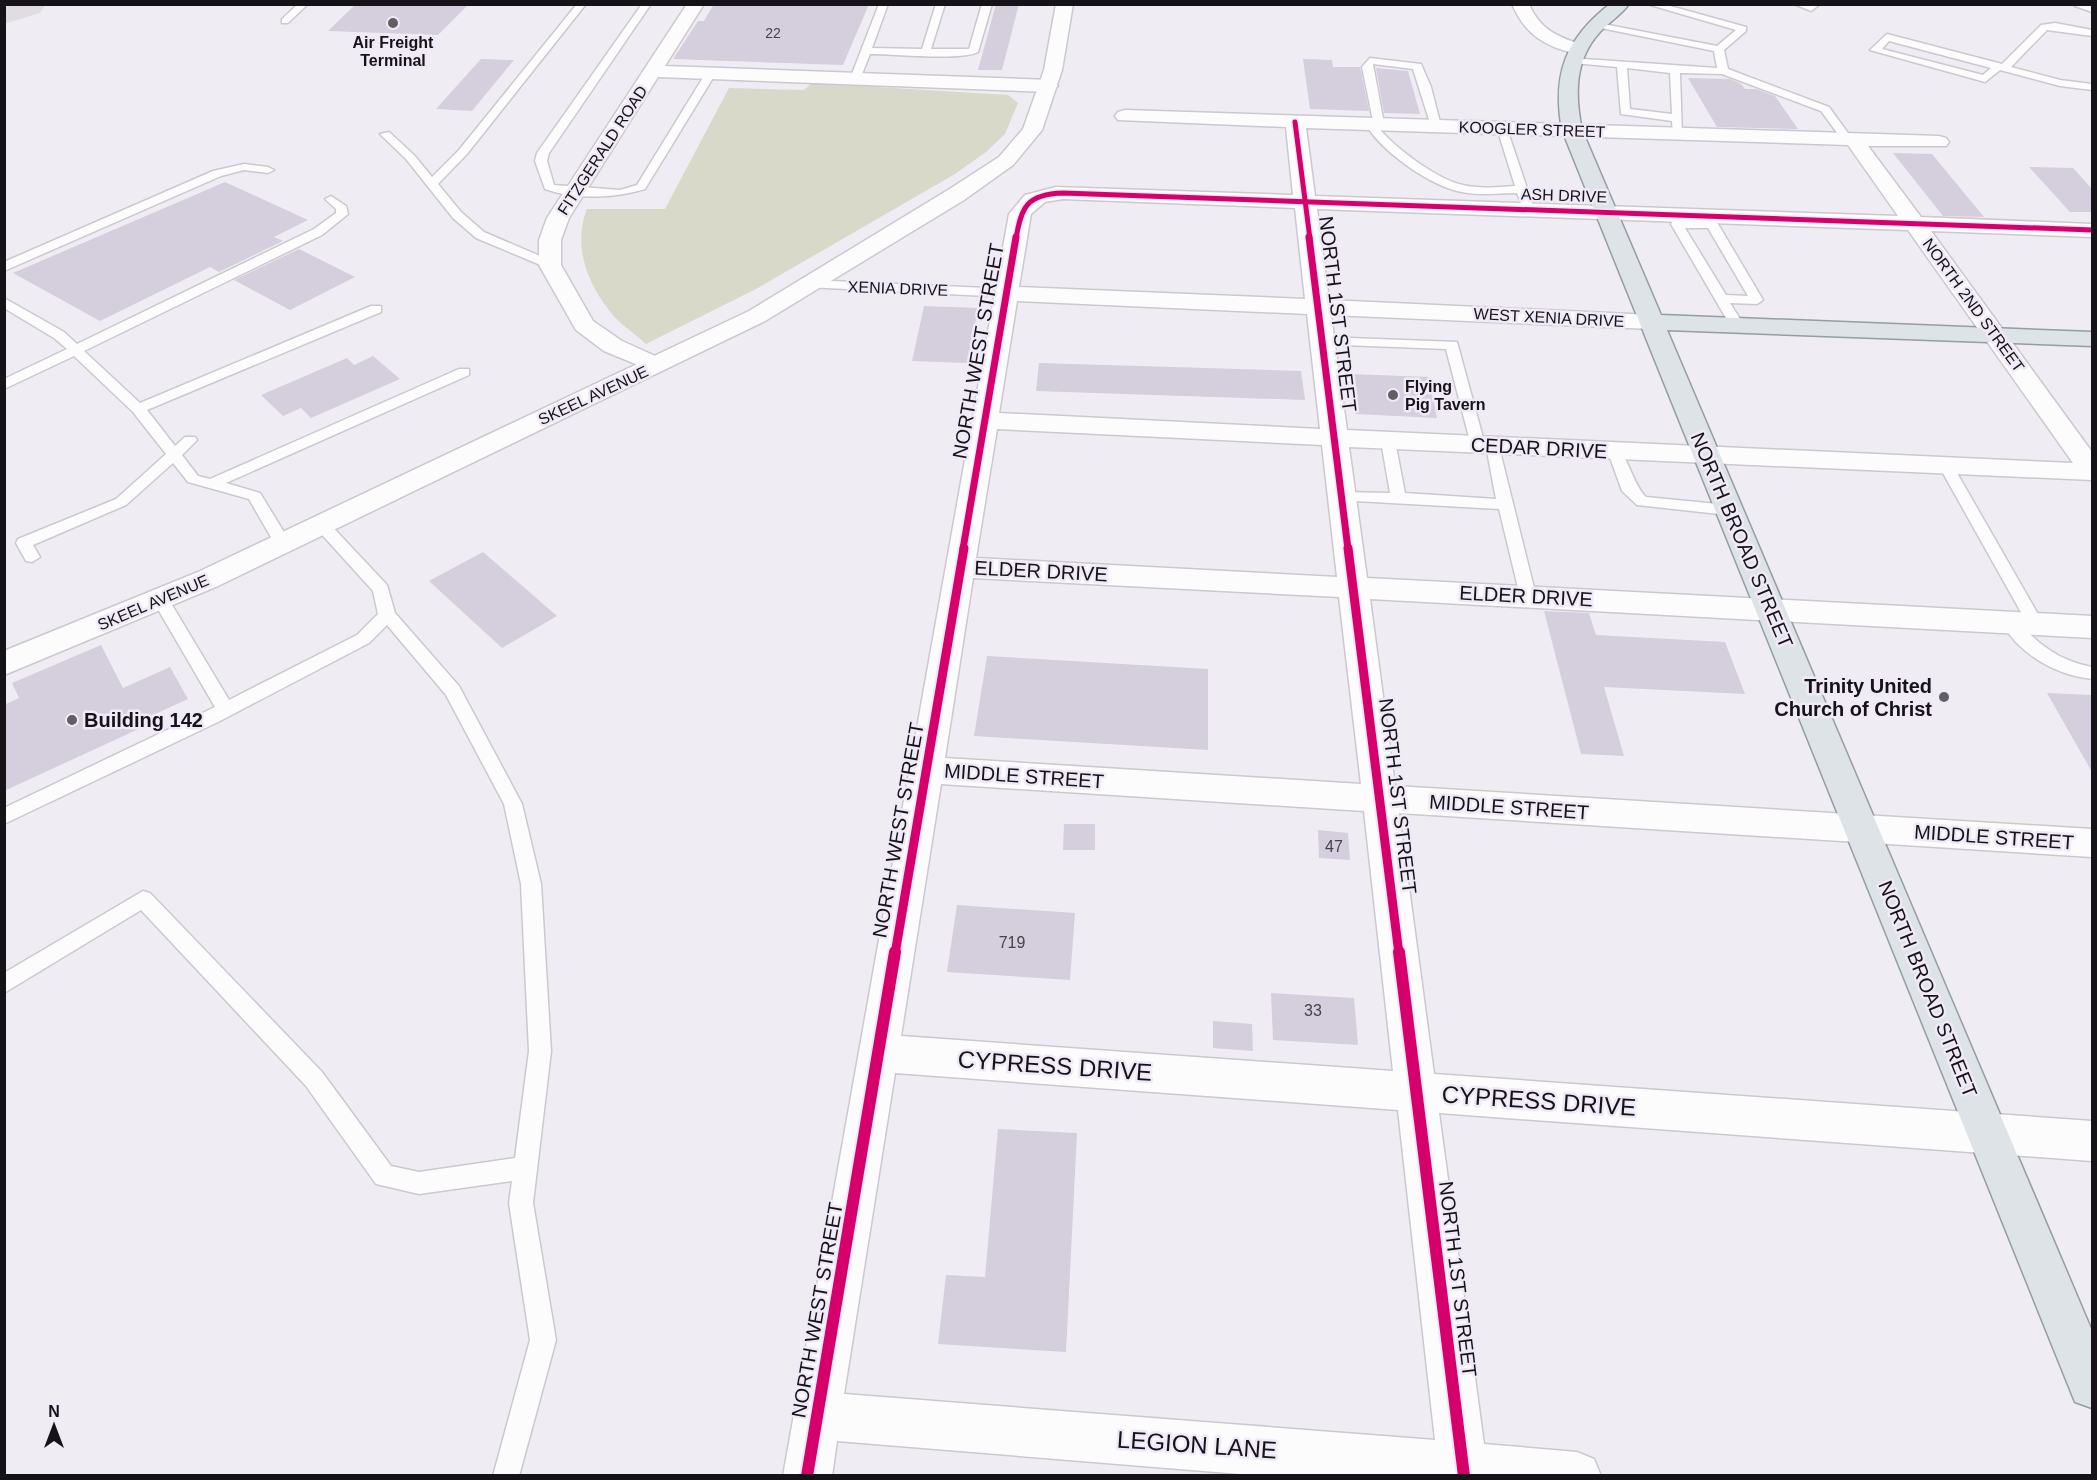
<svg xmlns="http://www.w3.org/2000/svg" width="2097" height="1480" font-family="Arial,sans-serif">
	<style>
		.green { fill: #d8d9c9 }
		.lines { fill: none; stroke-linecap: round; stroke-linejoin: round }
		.taxiway { fill: #e0dce2; fill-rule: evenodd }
		.building { fill: #d5cedc }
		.service-casing { stroke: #cbc8ce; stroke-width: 3 }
		.minor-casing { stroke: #cbc8ce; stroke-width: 3 }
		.tertiary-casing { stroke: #cbc8ce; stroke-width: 3 }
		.primary-casing { stroke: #949da5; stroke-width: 3 }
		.service { fill: #fdfcfd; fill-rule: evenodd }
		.minor { fill: #fdfcfd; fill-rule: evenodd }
		.tertiary { fill: #fdfcfd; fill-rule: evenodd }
		.primary { fill: #dde3e6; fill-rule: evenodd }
		.cycleway-far3-casing { stroke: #f0e9f7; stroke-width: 8 }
		.cycleway-far2-casing { stroke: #f0e9f7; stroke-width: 10 }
		.cycleway-far1-casing { stroke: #f0e9f7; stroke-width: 13 }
		.cycleway-casing { stroke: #f0e9f7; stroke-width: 16 }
		.cycleway-far3 { stroke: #d6006c; stroke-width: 5 }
		.cycleway-far2 { stroke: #d6006c; stroke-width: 7 }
		.cycleway-far1 { stroke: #d6006c; stroke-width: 9 }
		.cycleway { stroke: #d6006c; stroke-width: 12 }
		.poi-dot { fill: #625f64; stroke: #f0e9f7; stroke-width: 2 }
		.labels { text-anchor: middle; stroke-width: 5; stroke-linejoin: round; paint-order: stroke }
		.far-number-label { font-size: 14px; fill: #454248 }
		.far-poi-label { font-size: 16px; font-weight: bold; fill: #151317; stroke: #f0e9f7 }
		.far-street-label { font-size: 16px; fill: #151317; stroke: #f0e9f7 }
		.number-label { font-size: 16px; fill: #454248 }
		.street-label { font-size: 20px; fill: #151317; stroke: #f0e9f7 }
		.poi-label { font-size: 20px; font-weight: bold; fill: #151317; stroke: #f0e9f7; text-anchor: end }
		.near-street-label { font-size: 24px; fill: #151317; stroke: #f0e9f7 }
	</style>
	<rect width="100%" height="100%" fill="#f0ecf4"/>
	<path class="green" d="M812,83L1008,95L1018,103L1005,134L986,152L955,174L756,289L646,344C634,333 617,322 608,309C586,280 573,244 587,209H665L729,88L804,90Z"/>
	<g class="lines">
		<path class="taxiway" d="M4,4H46L40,13L4,24Z"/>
	</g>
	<g class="building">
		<path d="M356,4H469L438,35L328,31Z"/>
		<path d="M714,4H869L843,65L673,59L698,21H704Z"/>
		<path d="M996,4H1019L1002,70H978Z"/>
		<path d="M481,59L514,60L472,111L436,109Z"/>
		<path d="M1303,59L1332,60L1333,67H1360L1369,111L1310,109Z"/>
		<path d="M1376,68L1408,71L1420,114L1384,113Z"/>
		<path d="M1688,78L1730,79L1741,84L1745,89H1756L1775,96L1798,129L1717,127Z"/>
		<path d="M1893,153L1932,154L1984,217L1943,216Z"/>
		<path d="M2029,167L2073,168L2092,189V212H2070Z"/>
		<path d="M225,182L308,220L274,237L283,241L219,272L210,267L100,321L13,273Z"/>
		<path d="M299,249L355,277L290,310L234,280Z"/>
		<path d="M924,306L978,308L968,363L912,361Z"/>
		<path d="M373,356L400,379L311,418L301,408L283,416L261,395L347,358L354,365Z"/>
		<path d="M1039,363L1301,371L1305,400L1036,391Z"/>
		<path d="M1350,374L1429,377L1437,418L1355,414Z"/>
		<path d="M483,552L557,616L502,648L429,581Z"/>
		<path d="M1544,611L1589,613L1596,635L1725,642L1745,694L1604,687L1624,756L1581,754Z"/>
		<path d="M101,645L123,688L170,667L188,699L140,721L143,727L4,791V705L19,698L12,683Z"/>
		<path d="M987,656L1208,669V750L974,736Z"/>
		<path d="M2047,693L2092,695V772Z"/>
		<path d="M1064,824H1095V850H1063Z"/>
		<path d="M1318,830L1348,833L1350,860L1319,858Z"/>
		<path d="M957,905L1075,913L1070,980L947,972Z"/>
		<path d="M1271,993L1354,998L1358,1045L1273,1040Z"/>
		<path d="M1213,1021L1252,1024L1253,1051L1213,1048Z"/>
		<path d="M998,1129L1077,1133L1066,1352L938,1344L946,1275L985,1277Z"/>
	</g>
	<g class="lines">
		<defs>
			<g id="service">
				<path d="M298,4H308L288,23H282V19Z"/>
				<path d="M577,4H586L467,154L438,184L461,212L484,232L554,262L556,265L550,269L476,238L453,218L406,159L380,134L389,132L414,155L432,177L459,150Z"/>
				<path d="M642,4H651L549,153L547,161L554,185L620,190L637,185L707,71L716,73L645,189C615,198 576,200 545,189L535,161L537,153Z"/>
				<path d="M879,4H888L872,48L922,49L936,4H945L931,49H969L982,4H992L978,52C961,61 893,54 870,54L860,79L851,81L850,79Z"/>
				<path d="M1647,4H1663L1746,27V31L1724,50L1728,69L1829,107L1853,140L1844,142L1821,111L1722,74L1680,73L1682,136L1673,134L1672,121L1621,114L1617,67L1573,63L1569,62V58L1717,68L1714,51L1596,27L1593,26V22L1717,46L1736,30ZM1627,68L1670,73L1672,114L1630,109Z"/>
				<path d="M1794,4H1820L1811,11Z"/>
				<path d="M2074,4L2092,6V12L2075,6Z"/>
				<path d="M2055,23L2092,30V36L2047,30L2011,67L2060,80L2092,84V90L2060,86L2000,70L1985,82L1870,50L1887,34L2002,64L2041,25ZM1889,41L1991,68L1983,75L1882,49Z"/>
				<path d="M1370,58L1421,64L1431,87L1441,126L1436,129L1431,126L1413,69L1373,64L1384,124L1378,127C1393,147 1438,180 1463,185C1480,189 1498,187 1515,186L1497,128L1506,126L1534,209L1532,211H1524L1517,193C1499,193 1480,196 1462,192C1432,187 1380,151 1366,124L1373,121L1362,67Z"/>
				<path d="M244,164L268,167L274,170L268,173L244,170L221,176L4,271V262L213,171Z"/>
				<path d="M331,196L346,206L348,214L322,235L84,351L140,403L371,306H381V312L147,410L175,446L185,437H195L197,440L182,455L198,476L210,479L459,369H469V375L226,483L260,493L290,542L288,546H276L249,499L188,482L173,463L126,505L33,545L40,557L32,562L26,561L16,543L18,539L116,499L166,454L133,412L74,356L4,389V379L67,349L54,338L4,308V298L64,332L77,344L314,229L336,213V209L325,199Z"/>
				<path d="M1673,221L1712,220L1718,224L1763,300L1757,304L1730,303L1744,325L1742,328H1732L1730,325L1671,224ZM1685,228H1708L1748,296L1726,295Z"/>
				<path d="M810,280L987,288L993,292L987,296L806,287L804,284Z"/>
				<path d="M1323,337L1457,342L1485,445L1483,448L1478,449L1471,445L1446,349L1318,344L1316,341Z"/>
				<path d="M1388,437L1395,441L1405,493L1496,499L1486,446L1488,443H1498L1536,596L1534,600H1522L1520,596L1499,509L1337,500L1334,497L1342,492L1390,493L1381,441Z"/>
				<path d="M1615,447C1626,450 1633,485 1646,497L1728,505L1736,510L1728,515L1637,505L1622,491L1608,452Z"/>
				<path d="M1946,461L1953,466L2043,623L2041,627L2035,629L2027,623L1939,466Z"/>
				<path d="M321,519L326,520L387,585L395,613L459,686L522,804L541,884L551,1051L533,1203L556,1340L519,1476H493L530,1340L509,1203L512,1181L419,1194L376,1184L306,1086L141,910L4,993V973L143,891L150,893L322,1072L391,1166L419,1172L515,1158L529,1051L521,884L504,804L446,695L387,625L369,643L218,722L4,824V808L215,707L152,599L154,595H166L229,700L357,635L378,614L373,591L316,528L313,524L316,520Z"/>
				<path d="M2009,616L2015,618C2037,644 2059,661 2092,667V679C2056,675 2020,655 2001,622Z"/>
			</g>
			<g id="minor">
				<path d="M687,4H704L665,66L1049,80L1058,86L1049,92L658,77L569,218L561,240V265L593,321L622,341L664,360L667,365L664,370L655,372L604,351L576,330L539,265V240L547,218Z"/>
				<path d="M1512,4H1529C1540,30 1558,37 1583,45L1586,49L1577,54C1546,47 1525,35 1512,4Z"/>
				<path d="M1125,110L1939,136L1946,138L1949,142L1946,146H1868L1921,217L2092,224V237L1931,231L2092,452V480L1349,447L1367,578L2092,616V638L1370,599L1395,786L2092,829V857L1399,813L1434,1074L2092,1121V1161L1439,1113L1484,1444L1577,1452L1594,1459L1601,1476H1265L837,1441L832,1476H783L1009,214L1025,195L1056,187L1293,195L1286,127L1118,120L1115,116L1118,112ZM1306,128L1848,145L1898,216L1315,196ZM1063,199L1295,208L1305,299L1019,287L1031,214L1045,202ZM1317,209L1908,230L2073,463L1347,430L1331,315L1652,329L1660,327L1664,322L1660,317L1652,315L1329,300ZM1017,301L1307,314L1320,429L999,413ZM997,429L1322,445L1337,577L976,558ZM973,578L1339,597L1361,784L945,758ZM941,784L1364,811L1393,1071L901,1036ZM895,1073L1398,1110L1435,1440L844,1394Z"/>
			</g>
			<path id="tertiary" d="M1056,4H1073L1062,70L1042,130L1013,165L964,200L765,321L218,586L4,675V651L198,572L749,311L948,190L999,157L1023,129L1044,70Z"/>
			<path id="primary" d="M1610,4H1629C1621,15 1608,23 1599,33C1574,61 1575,96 1582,130L1661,315L2092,332V346L1667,330L2092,1331V1408L2075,1402L1562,130C1552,75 1565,39 1610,4Z"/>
		</defs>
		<use href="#service" class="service-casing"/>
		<use href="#minor" class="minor-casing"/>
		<use href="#tertiary" class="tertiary-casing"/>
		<use href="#primary" class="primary-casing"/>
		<use href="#service" class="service"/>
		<use href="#minor" class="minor"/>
		<use href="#tertiary" class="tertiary"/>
		<use href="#primary" class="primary"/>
		<defs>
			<g id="cycleway-far3">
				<path d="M1295,122L1310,239"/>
				<path d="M1016,239C1021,207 1027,194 1063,193L2092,230"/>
			</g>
			<g id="cycleway-far2">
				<path d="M1309,237L1348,549"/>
				<path d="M963,549L1016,237"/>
			</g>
			<g id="cycleway-far1">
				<path d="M1348,548L1399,954"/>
				<path d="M895,954L964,548"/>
			</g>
			<g id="cycleway">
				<path d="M1399,952L1464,1476"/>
				<path d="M807,1476L895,952"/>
			</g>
		</defs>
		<use href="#cycleway-far3" class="cycleway-far3-casing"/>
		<use href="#cycleway-far2" class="cycleway-far2-casing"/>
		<use href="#cycleway-far1" class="cycleway-far1-casing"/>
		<use href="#cycleway" class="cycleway-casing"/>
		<use href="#cycleway-far3" class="cycleway-far3"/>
		<use href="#cycleway-far2" class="cycleway-far2"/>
		<use href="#cycleway-far1" class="cycleway-far1"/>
		<use href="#cycleway" class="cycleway"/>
	</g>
	<g class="poi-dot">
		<circle cx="393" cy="23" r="6"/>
		<circle cx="1393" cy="395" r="6"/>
		<circle cx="1944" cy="697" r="6"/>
		<circle cx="72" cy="720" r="6"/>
	</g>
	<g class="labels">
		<g class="far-number-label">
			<text x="773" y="38">22</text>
		</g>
		<g class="far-poi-label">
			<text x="393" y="48">Air Freight<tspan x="393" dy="18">Terminal</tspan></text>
			<text x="1405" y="392" text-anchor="start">Flying<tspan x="1405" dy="18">Pig Tavern</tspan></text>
		</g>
		<g class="far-street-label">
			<text transform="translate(1532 129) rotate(2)" y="6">KOOGLER STREET</text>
			<text transform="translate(602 150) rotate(-57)" y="6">FITZGERALD ROAD</text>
			<text transform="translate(1564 195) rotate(2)" y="6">ASH DRIVE</text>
			<text transform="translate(898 288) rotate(2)" y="6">XENIA DRIVE</text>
			<text transform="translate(1974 305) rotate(54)" y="6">NORTH 2ND STREET</text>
			<text transform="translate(1549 317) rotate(3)" y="6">WEST XENIA DRIVE</text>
			<text transform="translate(593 395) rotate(-25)" y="6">SKEEL AVENUE</text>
			<text transform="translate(153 602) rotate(-23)" y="6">SKEEL AVENUE</text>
		</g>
		<g class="number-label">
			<text x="1334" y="852">47</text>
			<text x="1012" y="948">719</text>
			<text x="1313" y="1016">33</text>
		</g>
		<g class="street-label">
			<text transform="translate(1338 314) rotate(83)" y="7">NORTH 1ST STREET</text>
			<text transform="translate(978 351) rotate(-80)" y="7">NORTH WEST STREET</text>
			<text transform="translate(1539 448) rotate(3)" y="7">CEDAR DRIVE</text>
			<text transform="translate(1742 540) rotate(67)" y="7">NORTH BROAD STREET</text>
			<text transform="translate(1041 571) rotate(3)" y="7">ELDER DRIVE</text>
			<text transform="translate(1526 596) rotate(3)" y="7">ELDER DRIVE</text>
			<text transform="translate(1024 776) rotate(4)" y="7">MIDDLE STREET</text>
			<text transform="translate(1398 796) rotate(83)" y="7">NORTH 1ST STREET</text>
			<text transform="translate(1509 807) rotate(4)" y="7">MIDDLE STREET</text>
			<text transform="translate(898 830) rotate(-80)" y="7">NORTH WEST STREET</text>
			<text transform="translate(1994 837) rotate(4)" y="7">MIDDLE STREET</text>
			<text transform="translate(1928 989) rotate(68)" y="7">NORTH BROAD STREET</text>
			<text transform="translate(1458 1279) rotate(83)" y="7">NORTH 1ST STREET</text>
			<text transform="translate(817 1310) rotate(-80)" y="7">NORTH WEST STREET</text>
		</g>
		<g class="poi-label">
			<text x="1932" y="693">Trinity United<tspan x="1932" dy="23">Church of Christ</tspan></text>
			<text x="84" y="727" text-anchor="start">Building 142</text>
		</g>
		<g class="near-street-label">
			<text transform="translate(1055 1066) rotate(4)" y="8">CYPRESS DRIVE</text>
			<text transform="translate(1539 1101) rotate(4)" y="8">CYPRESS DRIVE</text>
			<text transform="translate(1197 1445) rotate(4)" y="8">LEGION LANE</text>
		</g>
	</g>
	<rect width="2097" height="1480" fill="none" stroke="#151317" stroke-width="12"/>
	<g transform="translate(54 1426)" stroke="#f0e9f7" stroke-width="4.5" paint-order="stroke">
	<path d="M0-4.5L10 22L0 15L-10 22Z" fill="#151317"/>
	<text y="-9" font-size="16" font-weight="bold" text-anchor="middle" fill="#151317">N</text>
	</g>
</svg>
